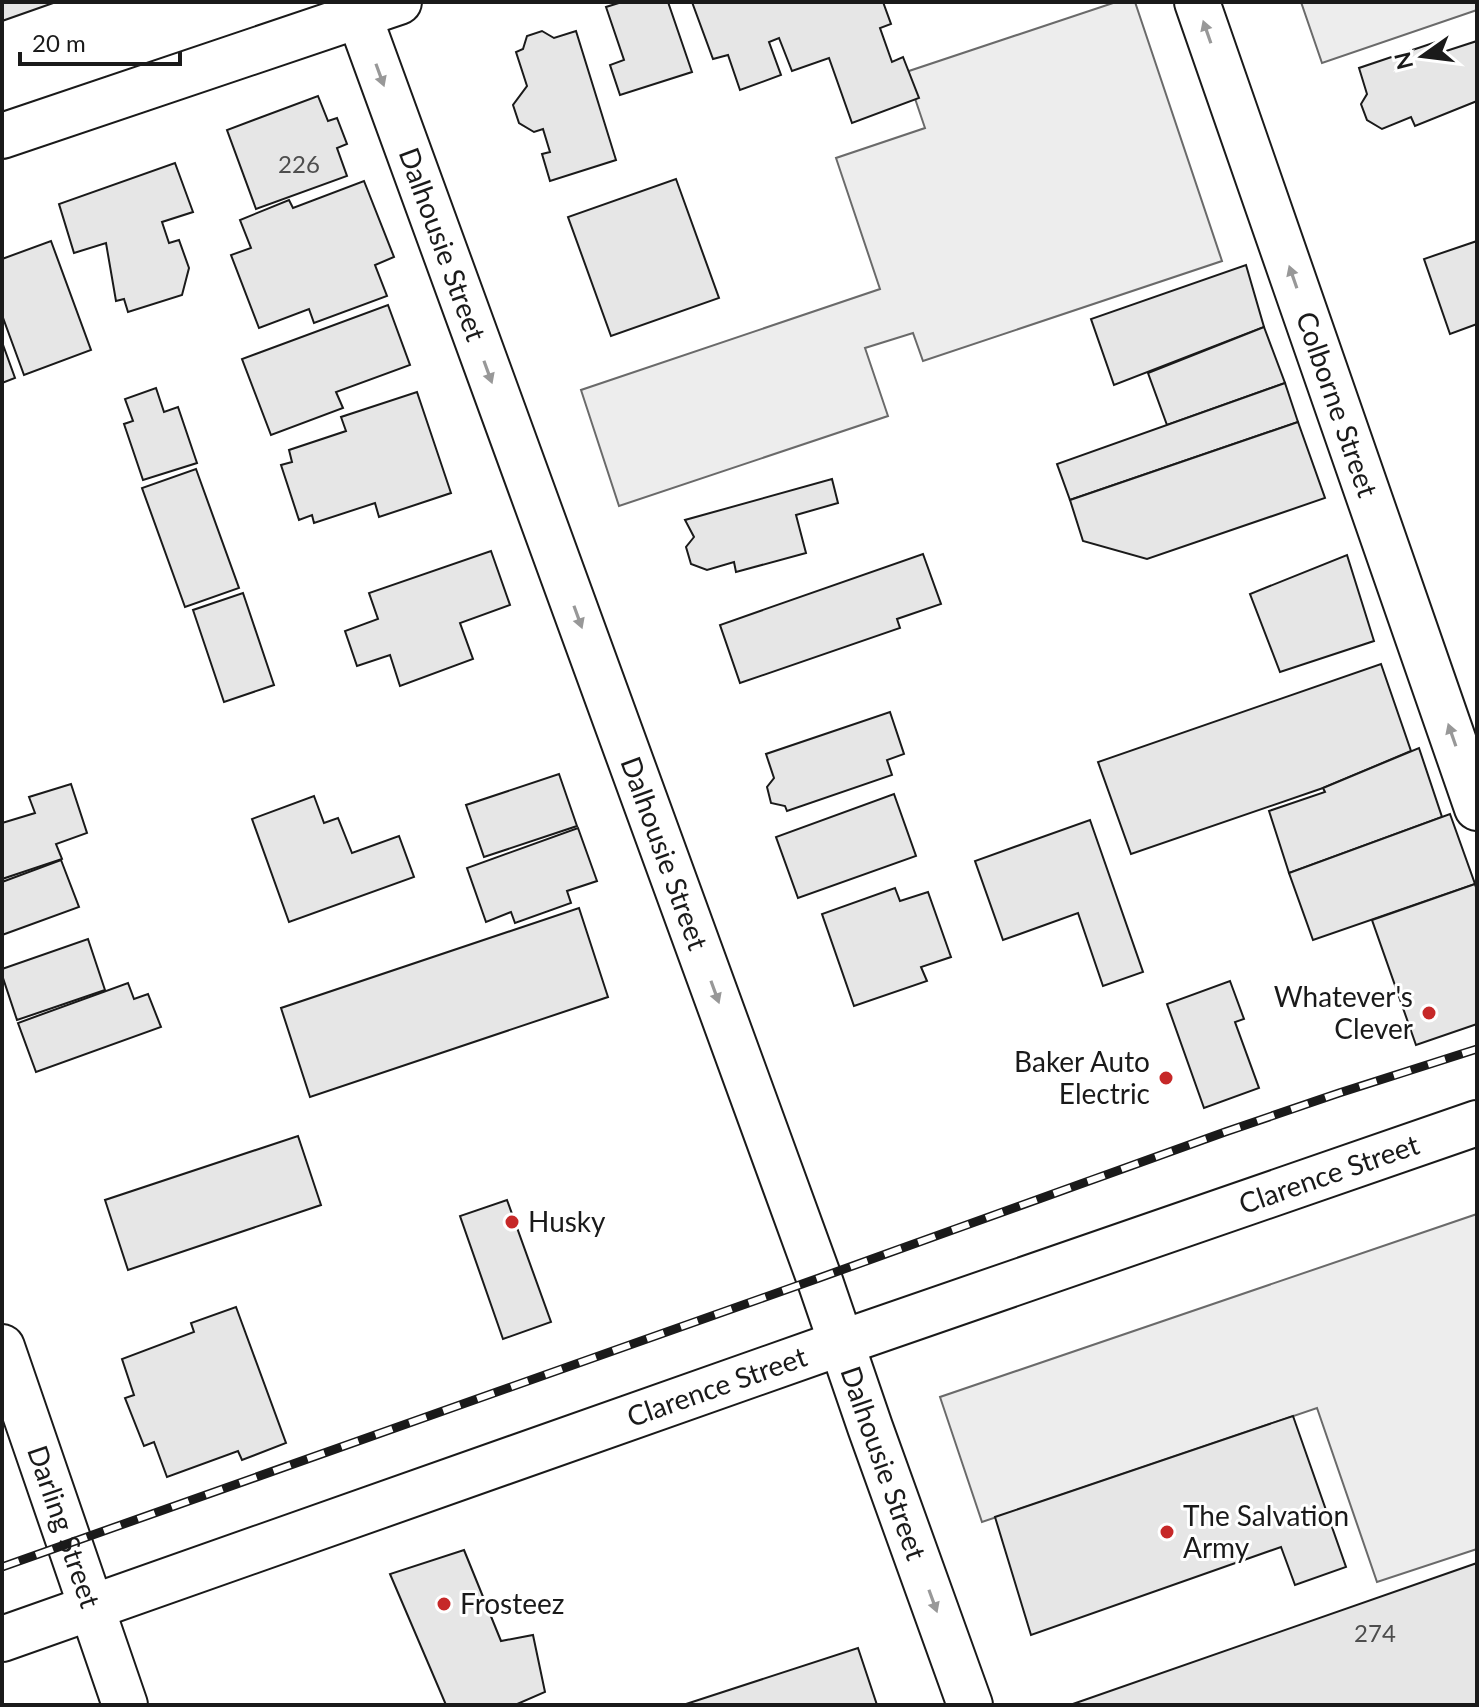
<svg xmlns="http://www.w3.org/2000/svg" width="1479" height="1707" font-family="Lato,sans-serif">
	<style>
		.parking { fill: #ededed; stroke: #6a6a6a; stroke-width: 2 }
		.building { fill: #e6e6e6; stroke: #1a1a1a; stroke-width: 2 }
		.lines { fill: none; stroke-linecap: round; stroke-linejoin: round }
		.street-casing { stroke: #1a1a1a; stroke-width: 48 }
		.secondary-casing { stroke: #1a1a1a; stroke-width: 48 }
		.street { stroke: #fff; stroke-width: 44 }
		.secondary { stroke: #fff; stroke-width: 44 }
		.rail-casing { stroke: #1a1a1a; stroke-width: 9 }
		.rail { stroke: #fff; stroke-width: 6; stroke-dasharray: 18; stroke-linecap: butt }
		.oneway { fill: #989898 }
		.poi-dot { fill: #c62828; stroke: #fff; stroke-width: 3 }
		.labels { text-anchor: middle; stroke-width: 6; stroke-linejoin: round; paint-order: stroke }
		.number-label { font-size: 24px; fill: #4d4d4d }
		.street-label { font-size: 28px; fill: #1a1a1a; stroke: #fff }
		.poi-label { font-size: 28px; fill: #1a1a1a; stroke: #fff; text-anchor: start }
	</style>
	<rect width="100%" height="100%" fill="#fff"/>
	<g class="parking">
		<path d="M1116,2H1135L1222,261L923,361L913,333L865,348L888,416L619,506L581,390L880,289L836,158L925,128L906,72Z"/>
		<path d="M1301,2H1477V10L1322,63Z"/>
		<path d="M1477,1214V1549L1377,1582L1317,1408L982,1522L940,1397Z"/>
	</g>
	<g class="building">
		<path d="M2,2H56L2,21Z"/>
		<path d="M622,2H668L692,72L620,95L610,65L624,60L606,7Z"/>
		<path d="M692,2H883L891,24L880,28L892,62L903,57L919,98L852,123L829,58L792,71L779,38L769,42L781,75L740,90L728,55L713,59Z"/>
		<path d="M542,31L554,38L576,31L616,160L550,181L542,154L550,152L543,129L534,132L519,123L513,105L527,86L516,52L523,49L527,36Z"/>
		<path d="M1477,41V101L1415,126L1411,117L1382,129L1367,120L1361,104L1367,94L1359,68L1436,42L1440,53Z"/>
		<path d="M318,96L328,121L337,118L347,144L337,148L347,176L256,209L227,130Z"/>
		<path d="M175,163L193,212L162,222L169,243L179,240L189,268L182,295L128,312L124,299L116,301L106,243L74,253L59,204Z"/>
		<path d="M676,179L719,298L611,336L568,217Z"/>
		<path d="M364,181L394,257L375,265L387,296L314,323L309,309L259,328L231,255L251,248L240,220L289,200L293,208Z"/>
		<path d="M51,241L91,350L24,375L2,315V259Z"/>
		<path d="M1477,241V324L1450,334L1424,259Z"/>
		<path d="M1246,265L1264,327L1114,385L1091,319Z"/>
		<path d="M388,305L410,365L336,392L343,408L271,435L242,359Z"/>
		<path d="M1264,327L1285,383L1167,425L1148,373Z"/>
		<path d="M2,342L15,378L2,383Z"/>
		<path d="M1285,383L1298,422L1070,500L1057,464Z"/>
		<path d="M156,388L164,412L178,407L197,463L143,480L124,424L133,421L125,399Z"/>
		<path d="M417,392L451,493L379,517L375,503L314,523L312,515L299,520L281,465L292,462L289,450L346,431L341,417Z"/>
		<path d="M1298,422L1325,498L1147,559L1083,541L1070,500Z"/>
		<path d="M196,469L239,588L185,607L142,488Z"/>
		<path d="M832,479L838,503L796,515L806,553L736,572L734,562L707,570L691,564L686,547L694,537L685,520Z"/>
		<path d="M491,551L510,605L460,623L473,659L400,686L390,655L357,666L345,631L378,619L369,593Z"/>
		<path d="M923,554L941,604L897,619L900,628L740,683L720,625Z"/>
		<path d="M1347,555L1374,641L1280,672L1250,594Z"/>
		<path d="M243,593L274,685L224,702L193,610Z"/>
		<path d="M1381,664L1411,751L1323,788L1131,854L1098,762Z"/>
		<path d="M890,712L904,754L887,760L892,775L787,811L785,806L771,803L767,787L774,778L766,754Z"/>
		<path d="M1419,748L1442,817L1289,873L1269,811L1325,792L1323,788Z"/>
		<path d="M559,774L577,826L484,857L466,805Z"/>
		<path d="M71,784L87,833L56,844L62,859L2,879V823L35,813L29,797Z"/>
		<path d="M894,794L916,856L798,898L776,837Z"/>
		<path d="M314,796L324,823L338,818L352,853L399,836L414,877L289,922L252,819Z"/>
		<path d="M1450,814L1475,884L1313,940L1289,873Z"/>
		<path d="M1090,820L1143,972L1103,986L1078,913L1003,940L975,861Z"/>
		<path d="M578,828L597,881L567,891L571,903L515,923L511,912L486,922L467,868Z"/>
		<path d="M61,860L79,907L2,935V882Z"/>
		<path d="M1475,884L1477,891V1024L1416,1045L1372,920Z"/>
		<path d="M895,888L900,901L928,892L951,957L921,967L927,981L854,1006L822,914Z"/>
		<path d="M579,908L608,997L310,1097L281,1008Z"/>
		<path d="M88,939L105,990L17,1020L2,975V969Z"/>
		<path d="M1230,981L1244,1019L1235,1022L1259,1088L1204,1108L1167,1004Z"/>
		<path d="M128,983L134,999L148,994L161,1027L36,1072L18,1023Z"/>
		<path d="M298,1136L321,1205L128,1270L105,1200Z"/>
		<path d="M507,1200L551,1322L503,1339L460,1216Z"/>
		<path d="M236,1307L286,1443L242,1460L238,1451L167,1477L154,1442L144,1446L125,1398L134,1395L122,1359L194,1332L191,1323Z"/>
		<path d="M1293,1416L1346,1567L1295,1585L1281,1547L1031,1635L995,1517Z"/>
		<path d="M464,1550L501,1641L533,1635L545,1692L515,1705H446L390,1574Z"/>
		<path d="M1477,1563V1705H1070Z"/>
		<path d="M858,1648L877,1705H683Z"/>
	</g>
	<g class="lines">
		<defs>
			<g id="street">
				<path d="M2,136L399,2"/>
				<path id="s1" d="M2,1347L125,1705"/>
			</g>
			<g id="secondary">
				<path id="s2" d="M354,2L819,1278L870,1427L970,1705"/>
				<path id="s3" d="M1197,2L1477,808"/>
				<path id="s4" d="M2,1639L841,1343L1477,1123"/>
			</g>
		</defs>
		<use href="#street" class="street-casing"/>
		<use href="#secondary" class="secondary-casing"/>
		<use href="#street" class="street"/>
		<use href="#secondary" class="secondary"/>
		<defs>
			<path id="rail" d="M2,1567L819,1278L1225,1132L1339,1093L1477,1049"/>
		</defs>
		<use href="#rail" class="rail-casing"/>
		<use href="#rail" class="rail"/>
	</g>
	<defs><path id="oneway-solid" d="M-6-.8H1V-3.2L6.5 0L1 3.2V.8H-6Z" transform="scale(2)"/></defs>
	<g class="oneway">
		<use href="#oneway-solid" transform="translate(1207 32) rotate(-109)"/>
		<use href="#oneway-solid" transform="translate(380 75) rotate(70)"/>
		<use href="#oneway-solid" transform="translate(1293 277) rotate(-109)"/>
		<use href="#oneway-solid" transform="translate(488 372) rotate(70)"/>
		<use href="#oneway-solid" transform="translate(578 617) rotate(70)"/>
		<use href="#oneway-solid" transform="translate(1452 735) rotate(-109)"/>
		<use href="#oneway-solid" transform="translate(715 992) rotate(70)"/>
		<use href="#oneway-solid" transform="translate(933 1601) rotate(70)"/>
	</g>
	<g class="poi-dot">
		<circle cx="1429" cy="1013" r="8"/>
		<circle cx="1166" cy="1078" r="8"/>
		<circle cx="512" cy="1222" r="8"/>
		<circle cx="1167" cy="1532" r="8"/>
		<circle cx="444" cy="1604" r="8"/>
	</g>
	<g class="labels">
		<g class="number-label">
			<text x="299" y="173">226</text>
			<text x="1375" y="1642">274</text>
		</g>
		<g class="street-label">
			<text dy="10" stroke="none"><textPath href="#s2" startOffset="258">Dalhousie Street</textPath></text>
			<text dy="10" stroke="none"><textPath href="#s3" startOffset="426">Colborne Street</textPath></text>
			<text dy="10" stroke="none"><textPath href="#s2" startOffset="906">Dalhousie Street</textPath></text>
			<text dy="10" stroke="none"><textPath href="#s4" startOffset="1406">Clarence Street</textPath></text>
			<text dy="10" stroke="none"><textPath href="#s4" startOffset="758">Clarence Street</textPath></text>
			<text dy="10" stroke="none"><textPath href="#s2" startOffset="1554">Dalhousie Street</textPath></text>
			<text dy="10" stroke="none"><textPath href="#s1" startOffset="190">Darling Street</textPath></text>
		</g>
		<g class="poi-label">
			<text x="1413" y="1007" text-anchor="end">Whatever's<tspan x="1413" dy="32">Clever</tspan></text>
			<text x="1150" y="1072" text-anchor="end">Baker Auto<tspan x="1150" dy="32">Electric</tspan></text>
			<text x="528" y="1232">Husky</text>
			<text x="1183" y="1526">The Salvation<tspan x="1183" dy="32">Army</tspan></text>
			<text x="460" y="1614">Frosteez</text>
		</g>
	</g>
	<rect width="1479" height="1707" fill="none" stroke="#1a1a1a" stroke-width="8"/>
	<g transform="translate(1423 56) rotate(256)" stroke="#ffffff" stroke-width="6" paint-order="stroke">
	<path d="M0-6L14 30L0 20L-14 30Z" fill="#1a1a1a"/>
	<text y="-12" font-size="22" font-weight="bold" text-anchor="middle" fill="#1a1a1a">N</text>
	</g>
	<path d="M20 52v12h160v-12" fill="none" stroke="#1a1a1a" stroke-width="4"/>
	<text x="32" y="52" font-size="24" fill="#1a1a1a" stroke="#ffffff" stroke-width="6" paint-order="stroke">20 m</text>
</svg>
